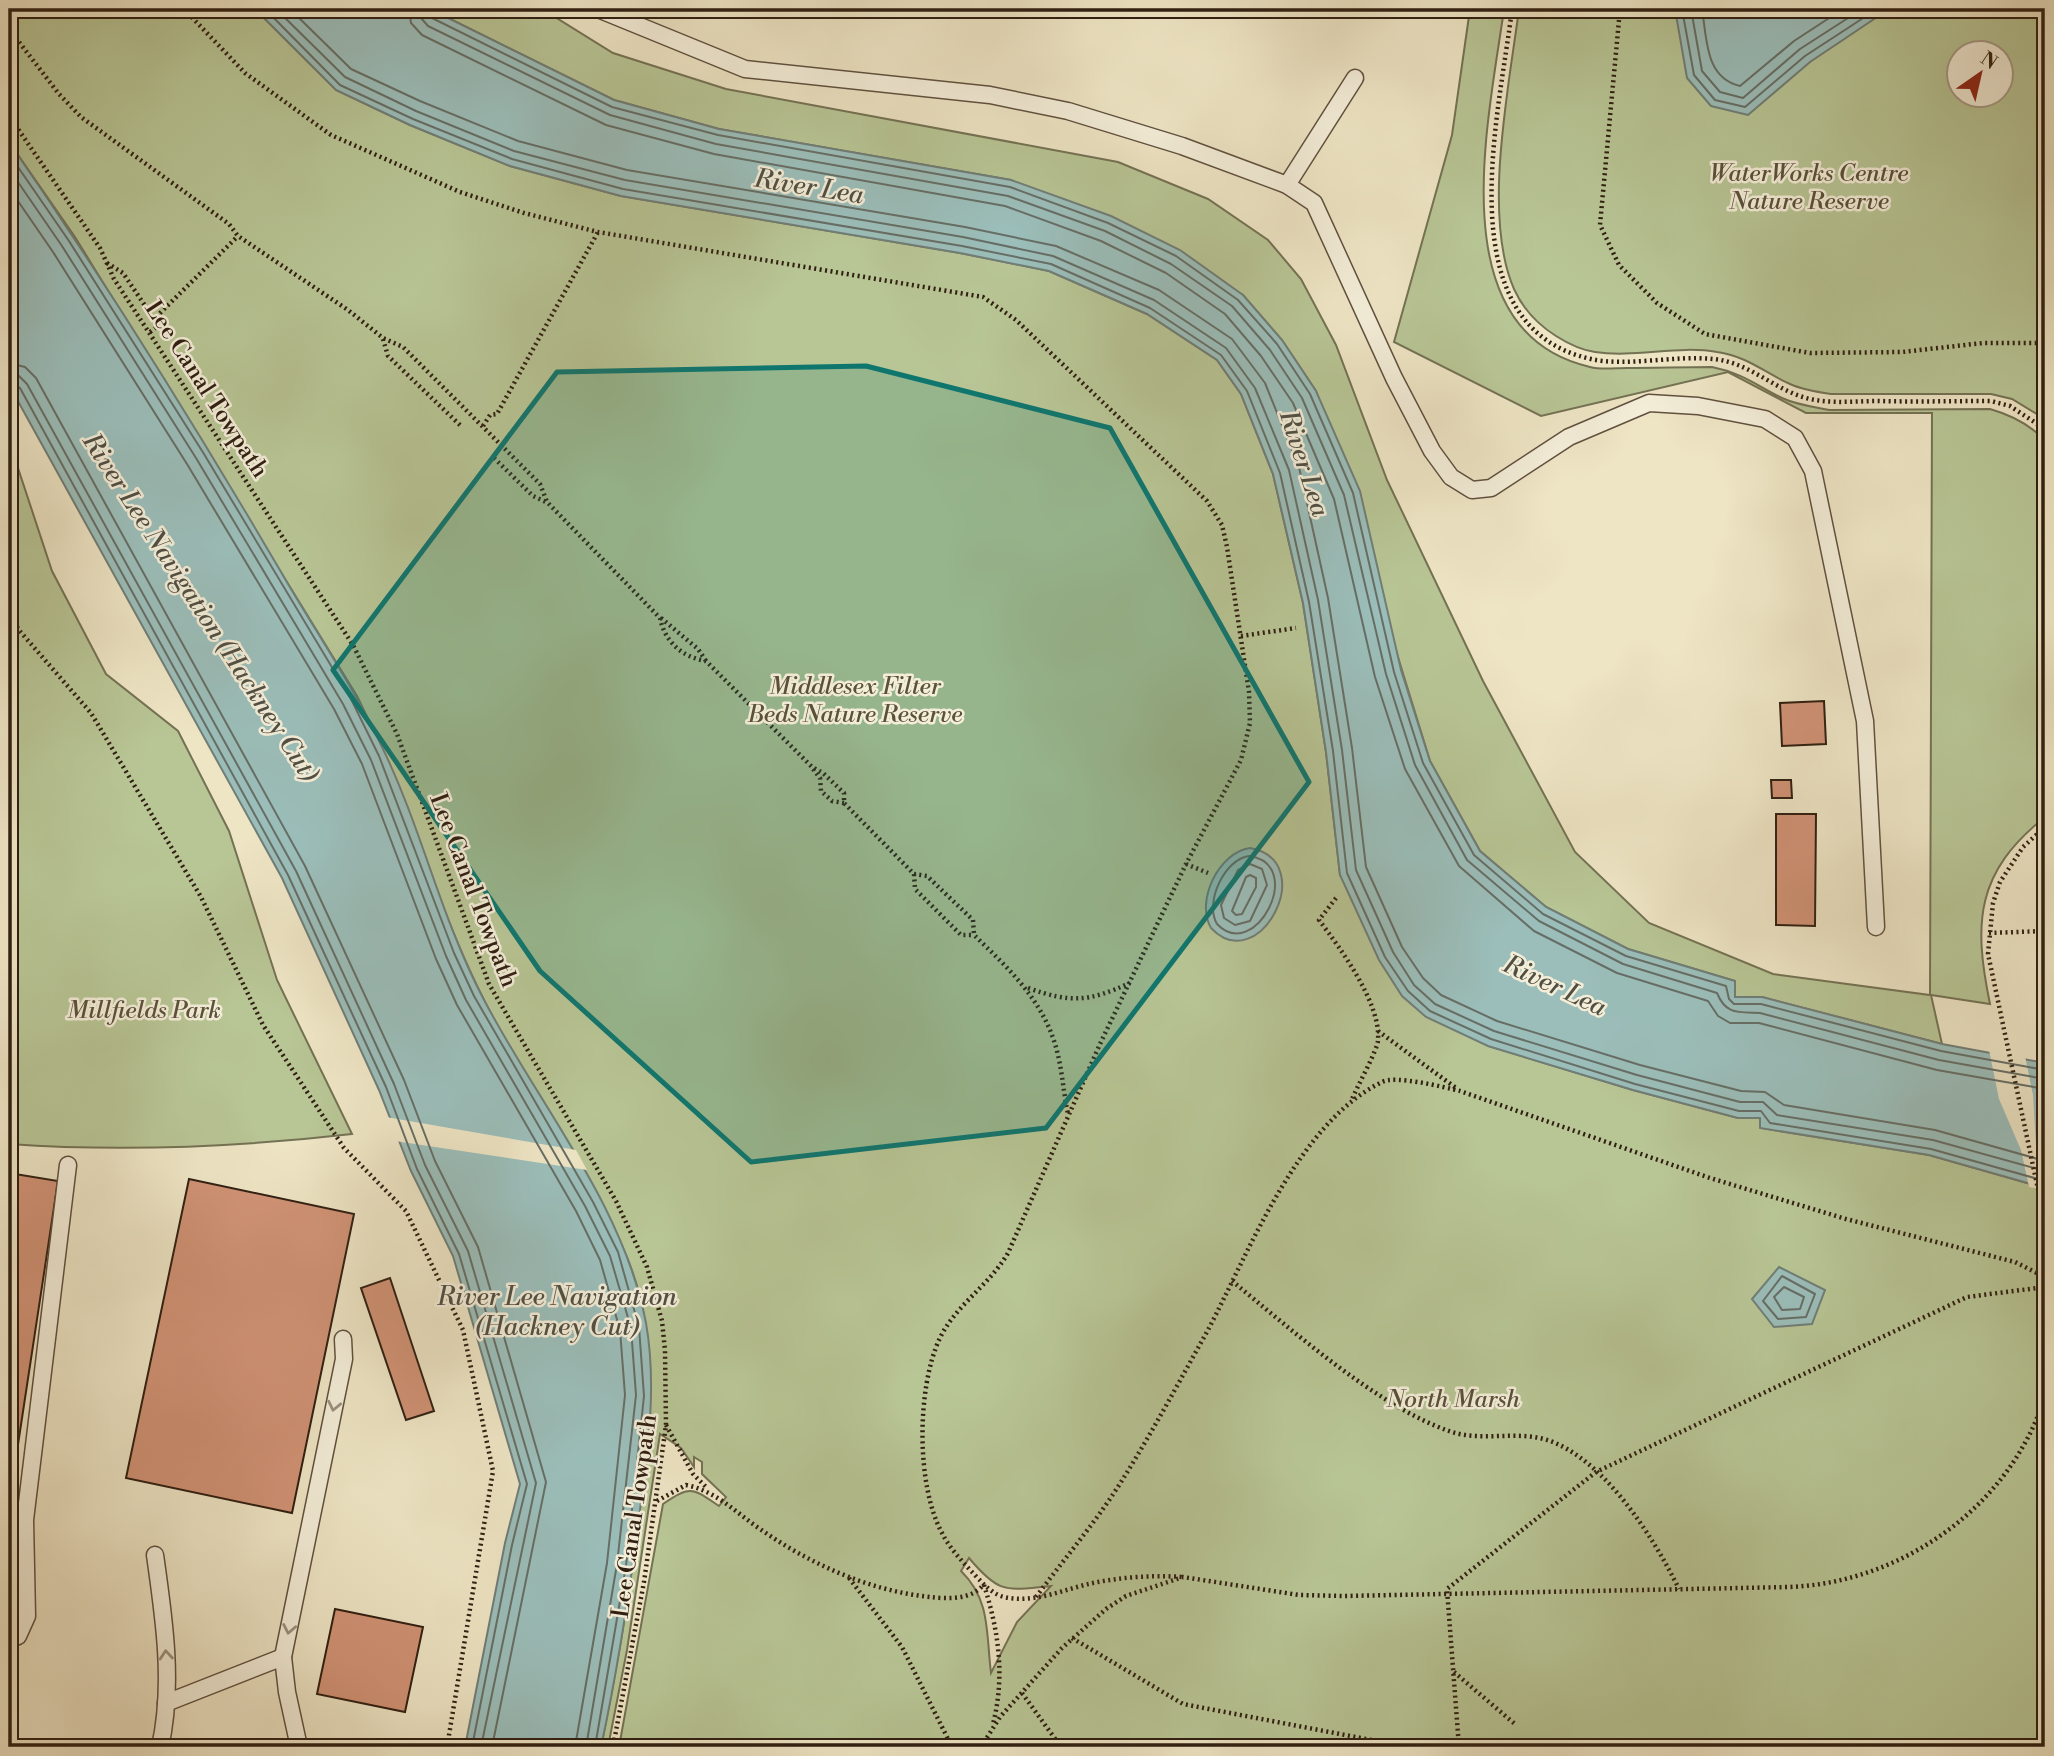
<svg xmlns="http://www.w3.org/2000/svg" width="2054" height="1756" font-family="'Libre Bodoni',serif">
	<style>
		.green { fill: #b8c595; stroke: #747254; stroke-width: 2; fill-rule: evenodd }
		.water { fill: #9bbeba; stroke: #707e77; stroke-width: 2 }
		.pier { fill: #eee5c5 }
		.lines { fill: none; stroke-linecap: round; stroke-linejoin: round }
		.shore { stroke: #666e66; stroke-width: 2 }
		.building { fill: #d09275; stroke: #301f12; stroke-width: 2 }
		.service-casing { stroke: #60503f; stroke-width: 19 }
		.path { stroke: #301f12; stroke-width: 4.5; stroke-dasharray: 2 3.5; stroke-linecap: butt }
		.service { stroke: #f4eed9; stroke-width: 16 }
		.oneway { stroke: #9c917f }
		.marked { fill: #0f766e; fill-opacity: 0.2; stroke: #0f766e; stroke-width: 5; stroke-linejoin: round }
		.labels { text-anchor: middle; stroke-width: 5; stroke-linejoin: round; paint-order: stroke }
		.park-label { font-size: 24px; font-style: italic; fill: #595139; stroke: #f4eed9 }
		.street-label { font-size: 24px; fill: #301f12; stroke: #f4eed9 }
		.water-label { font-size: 26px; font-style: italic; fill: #504f44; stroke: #f4eed9 }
	</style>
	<rect width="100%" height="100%" fill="#eee5c5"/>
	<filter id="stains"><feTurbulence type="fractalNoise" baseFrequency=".00286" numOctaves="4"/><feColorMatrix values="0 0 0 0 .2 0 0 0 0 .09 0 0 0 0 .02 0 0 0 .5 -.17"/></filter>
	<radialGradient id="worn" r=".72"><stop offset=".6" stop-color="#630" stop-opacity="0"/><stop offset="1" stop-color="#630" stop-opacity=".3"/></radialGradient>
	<g class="green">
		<path d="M9,9H255L336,90L410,125L510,166L621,196L960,253L1049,271L1147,314L1217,360L1241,394L1273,474L1303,603L1326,752L1340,875L1488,1046L1633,1090L1738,1118H1760L1761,1128L1929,1155L2045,1188V1747H619L663,1504C691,1485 692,1488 719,1506L726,1497L702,1474V1462L694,1457V1467L681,1448L660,1434L627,1650L608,1747H601C616,1675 628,1603 637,1531C650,1436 664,1338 623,1248C583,1158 523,1080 480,992C433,896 405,792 357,696L75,237L9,142ZM969,1558C1000,1595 1006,1590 1051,1586L1017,1622L991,1673C986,1634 991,1600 961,1571Z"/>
		<path d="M430,9H542L613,53L726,89L1118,162L1208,199L1268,240L1301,279L1336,345L1387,480L1483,681L1575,852L1649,923L1773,974L1930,995L1932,413H1806L1728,372L1541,416L1394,342L1452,135L1470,9H1504C1489,119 1438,332 1590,367C1601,370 1615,368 1627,368C1655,368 1683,367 1712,367C1742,373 1756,385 1782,398C1797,405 1814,407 1830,410L1990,409C2011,415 2029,424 2045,440V817C1976,872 1973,922 1990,1004L1931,995L1942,1044L1762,997H1735V981L1628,949L1546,907L1480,851L1430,761L1316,391L1282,340L1243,295L1011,180L719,129L614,100Z"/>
		<path d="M1519,9H2045V419L2012,399L1991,394H1831C1817,392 1803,390 1790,384C1763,372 1749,357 1717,352C1678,345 1635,358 1595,352C1581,350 1567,343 1556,336C1537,324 1523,309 1514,289C1482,216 1509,87 1519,9ZM1960,52H2002V94H1960Z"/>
		<path d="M9,448L14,456L52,571L106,674L178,731L229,831L277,980L352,1134C239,1147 123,1152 9,1144Z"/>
	</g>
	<g class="water">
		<path d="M255,9H430L614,100L719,129L1011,180L1111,216L1180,250L1243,295L1282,340L1316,391L1360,491L1401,670L1430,761L1480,851L1546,907L1628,949L1735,981V997H1762L1942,1044L2045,1063V1188L1929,1155L1760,1128V1118H1738L1633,1090L1488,1046L1426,1017L1402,996L1379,960L1340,875L1326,752L1303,603L1273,474L1241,394L1217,360L1147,314L1049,271L960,253L621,196L510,166L410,125L336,90Z"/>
		<path d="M1675,9H1889L1810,62L1748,115L1711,106L1687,78Z"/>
		<path d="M9,142C105,281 195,425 281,572C315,631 354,687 383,749C422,830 441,918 483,998C538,1104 623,1203 646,1323C657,1385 648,1448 640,1510C630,1589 618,1668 601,1747H465L505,1543L520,1484L453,1256L411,1171L379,1090L282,878L9,385Z"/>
		<path d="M1250,848C1321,861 1259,979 1211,928C1195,901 1219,852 1250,848Z"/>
		<path d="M1779,1267L1825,1290L1812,1324L1774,1327L1752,1299Z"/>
	</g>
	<g class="pier">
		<path d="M1989,1050L2025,1056L2033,1095L2036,1145L2045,1190L2029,1187L2021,1150L1999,1099Z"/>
		<path d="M386,1117L576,1150L587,1170L395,1141Z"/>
	</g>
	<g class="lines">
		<g class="shore">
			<path d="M265,9L340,85L413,119L512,159L623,189L962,246L1051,264L1150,308L1221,355L1247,391L1280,473L1309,602L1333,751L1347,873L1385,957L1408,991L1430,1011L1491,1039L1635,1084L1739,1111H1761L1770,1123L1931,1149L2045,1181"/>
			<path d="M276,9L345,77L416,111L514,151L625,180L963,237L1053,256L1154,300L1226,348L1255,388L1289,470L1318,600L1342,750L1356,870L1393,952L1414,985L1435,1004L1494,1031L1637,1075L1740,1102H1763L1777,1115L1933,1140L2045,1171"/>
			<path d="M290,9L351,69L420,101L518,141L627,170L965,227L1056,246L1159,290L1232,339L1265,383L1299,467L1328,598L1352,748L1366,867L1402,947L1423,978L1441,995L1497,1021L1640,1065L1741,1091L1765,1092L1784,1105L1935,1130L2045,1161"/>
			<path d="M409,9L411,23L422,35L606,125L714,154L1005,206L1101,241L1166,273L1225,314L1261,356L1293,403L1334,499L1375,677L1405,769L1459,866L1534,931L1617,973L1708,1001L1718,1016L1730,1023H1759L1937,1070L2045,1089"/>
			<path d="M419,9L421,18L428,26L610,115L716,144L1008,196L1105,231L1171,264L1232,306L1270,350L1302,398L1344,495L1386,674L1415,765L1467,860L1539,921L1623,964L1717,993C1726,1015 1738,1012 1760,1013L1939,1060L2045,1079"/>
			<path d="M428,9L432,18L612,107L718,135L1010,187L1108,223L1176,256L1238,300L1277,344L1310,394L1353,493L1394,672L1423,763L1474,855L1543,914L1626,956L1726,986L1729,999L1734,1004H1761L1941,1051L2045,1070"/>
			<path d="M1682,9L1694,75L1715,100L1745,107L1805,56L1877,9"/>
			<path d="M1691,9L1702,71L1720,92L1743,98L1800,49L1862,9"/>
			<path d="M1702,9C1707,39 1705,78 1740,86L1794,41L1843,9"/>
			<path d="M9,154L69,241L204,454L351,699L379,756L454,953L474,996L593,1202L618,1252L639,1327L644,1396L626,1566L595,1747"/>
			<path d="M9,169L62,246L196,458L343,704L371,760L446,956L466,1000L585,1206L610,1256L631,1328L636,1395L617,1564L586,1747"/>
			<path d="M9,188L53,252L187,464L334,709L362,764L436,959L457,1005L576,1211L600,1260L620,1330L625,1395L607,1563L575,1747"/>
			<path d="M9,363L25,367L36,378L305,866L404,1080L435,1161L478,1247L546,1482L492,1747"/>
			<path d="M9,373L19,376L27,384L296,871L394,1084L425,1165L468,1251L536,1483L481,1747"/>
			<path d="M9,382L20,388L288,875L386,1087L417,1169L459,1254L527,1484L512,1545L472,1747"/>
			<path d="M1249,856C1307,864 1255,964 1217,924C1204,902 1225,859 1249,856Z"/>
			<path d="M1250,864L1262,869L1267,885L1250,921L1235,925L1224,918L1221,905L1238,870Z"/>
			<path d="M1250,875L1256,878V887L1242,914L1236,915L1232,911L1246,877Z"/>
			<path d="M1782,1276L1815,1294L1806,1317L1778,1319L1763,1301Z"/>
			<path d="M1784,1287L1804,1297L1800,1309L1782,1310L1774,1297Z"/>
		</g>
	</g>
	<g class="building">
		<rect x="1134" y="9" width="54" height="4"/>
		<path d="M1824,701L1826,744L1782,746L1780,703Z"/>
		<path d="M1771,780H1791L1792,798H1772Z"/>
		<path d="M1776,814H1816L1815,926L1776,925Z"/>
		<path d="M9,1173L58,1181L12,1484H9Z"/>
		<path d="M189,1179L354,1214L292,1513L126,1478Z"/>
		<path d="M390,1278L434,1411L406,1420L361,1288Z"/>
		<path d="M9,1503L19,1504L9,1573Z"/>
		<path d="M335,1609L423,1627L405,1712L317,1694Z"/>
	</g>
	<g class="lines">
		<defs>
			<g id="service">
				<path d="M598,9L745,69L990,95L1068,111L1182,146L1287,185L1314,203L1394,378L1432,451L1451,477L1472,490L1491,488L1569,437L1649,403L1698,406L1765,419L1795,438L1813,471L1865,721L1876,927"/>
				<path d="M1287,185L1355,78"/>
				<path d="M155,1555C164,1618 174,1685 160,1747"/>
				<path d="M9,1640L18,1636L27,1616L25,1520L68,1165"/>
				<path d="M166,1703L283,1657"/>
				<path d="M299,1747L287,1692L283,1657L344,1359L343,1339"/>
			</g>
		</defs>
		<use href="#service" class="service-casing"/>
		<g class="path">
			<path d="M184,9L245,73L331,135L460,192L524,213L598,232L983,297L1016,320L1207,501L1222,525L1227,547L1249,692L1250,723L1241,760L1186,864L1100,1044L1008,1253C989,1286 955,1305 939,1340C917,1389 916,1485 942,1533C949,1547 960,1559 971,1571C980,1580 991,1594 1004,1597C1034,1604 1064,1589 1093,1583C1122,1577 1152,1575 1183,1577"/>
			<path d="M1512,9C1500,112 1444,327 1591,359C1626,367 1676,355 1713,359C1750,362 1775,391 1810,399C1833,404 1856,401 1879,401C1916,402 1953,401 1991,401L2010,406L2045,429"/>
			<path d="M1620,9L1600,225L1619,265L1657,303L1705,334L1810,353L1902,352L1983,343H2045"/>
			<path d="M9,29L59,94L81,117L229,224L238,236L348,310L383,338L403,347L540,484L547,502L660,618C665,642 682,657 706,661L812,767L823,773L844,793V803L914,874L927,876L973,920L974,935C1007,967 1041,998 1055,1044C1062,1066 1063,1091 1068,1114"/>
			<path d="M9,116L100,248L114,279L353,645L397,734L489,984L616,1201L647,1267L662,1321L665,1350L666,1425L644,1582L613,1747"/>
			<path d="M107,263L123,273L154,319L238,236"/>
			<path d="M150,332L158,326L154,319"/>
			<path d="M383,339L388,356L462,427"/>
			<path d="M483,426L490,415L497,414L598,232"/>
			<path d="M494,458L533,496L546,502"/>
			<path d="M9,606L18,629L91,713L201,897L263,1025L344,1148L406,1211L463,1330L493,1471L447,1747"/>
			<path d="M661,618L698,649L706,661"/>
			<path d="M1241,636L1296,628"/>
			<path d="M813,769L820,778L821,791L832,801L844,803"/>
			<path d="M2045,827L2023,847L2000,882L1993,903L1988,954L2045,1222"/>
			<path d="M1186,864L1208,873"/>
			<path d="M914,874L915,889L961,935H974"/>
			<path d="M1336,898L1319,920C1340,948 1381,1003 1378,1040C1378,1049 1357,1087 1352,1099"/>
			<path d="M1989,933L2045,931"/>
			<path d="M1028,988C1071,1003 1088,1002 1130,983"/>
			<path d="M1378,1031L1456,1088"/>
			<path d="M1232,1281C1292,1330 1377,1406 1449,1431C1476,1441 1506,1433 1534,1437C1597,1446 1653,1536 1679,1589"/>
			<path d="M666,1425L693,1474L707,1488"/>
			<path d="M657,1501L686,1485C717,1491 737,1514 763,1531C812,1565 871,1591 930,1597C948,1599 972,1600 984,1584"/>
			<path d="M849,1578L902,1647L952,1747"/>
			<path d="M984,1585C999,1632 1005,1677 993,1724"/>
			<path d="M1036,1597C1064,1559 1096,1522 1121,1482C1152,1433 1180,1380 1208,1330C1250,1250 1298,1123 1382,1082C1395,1075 1444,1087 1460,1091L1710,1178L1846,1219L2015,1262L2045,1277"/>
			<path d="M1072,1638L1183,1704L1408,1747"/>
			<path d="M1454,1672L1516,1725"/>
			<path d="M1022,1693L1061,1747"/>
			<path d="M981,1747L1000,1717L1062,1648L1106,1609L1126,1596L1183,1577L1299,1595L1345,1596L1789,1587C1902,1583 2011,1506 2045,1396"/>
			<path d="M1459,1747L1447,1589L1596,1472L1967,1297L2045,1287"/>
		</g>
		<use href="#service" class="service"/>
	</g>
	<defs><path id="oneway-chevron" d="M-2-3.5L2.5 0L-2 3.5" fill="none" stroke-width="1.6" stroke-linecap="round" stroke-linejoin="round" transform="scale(1.75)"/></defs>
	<g class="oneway">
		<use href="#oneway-chevron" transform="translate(334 1406) rotate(102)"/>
		<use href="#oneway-chevron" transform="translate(289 1629) rotate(101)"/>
		<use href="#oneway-chevron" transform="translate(166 1655) rotate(-95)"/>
	</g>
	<path class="marked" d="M866,366L1110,428L1309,782L1046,1128L751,1162L540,971L333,670L557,372Z"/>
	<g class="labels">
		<g class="park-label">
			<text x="1809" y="181">WaterWorks Centre<tspan x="1809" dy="28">Nature Reserve</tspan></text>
			<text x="855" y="694">Middlesex Filter<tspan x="855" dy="28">Beds Nature Reserve</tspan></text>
			<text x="144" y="1018">Millfields Park</text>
			<text x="1453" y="1407">North Marsh</text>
		</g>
		<g class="street-label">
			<text transform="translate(207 389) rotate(57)" y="8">Lee Canal Towpath</text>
			<text transform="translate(474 890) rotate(69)" y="8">Lee Canal Towpath</text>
			<text transform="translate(634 1516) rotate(-82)" y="8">Lee Canal Towpath</text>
		</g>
		<g class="water-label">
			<text transform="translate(809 186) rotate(9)" y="9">River Lea</text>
			<text transform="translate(1305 463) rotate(72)" y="9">River Lea</text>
			<text transform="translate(201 607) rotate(57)" y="9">River Lee Navigation (Hackney Cut)</text>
			<text transform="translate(1555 985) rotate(25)" y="9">River Lea</text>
			<text x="557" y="1305">River Lee Navigation<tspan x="557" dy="30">(Hackney Cut)</tspan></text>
		</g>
	</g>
	<rect width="2054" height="1756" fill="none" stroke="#eee5c5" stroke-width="35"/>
	<rect x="10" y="10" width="2033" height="1735" fill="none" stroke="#301f12" stroke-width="3.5"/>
	<rect x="18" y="18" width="2019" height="1721" fill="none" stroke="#301f12" stroke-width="2"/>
	<g transform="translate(1980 74) rotate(34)"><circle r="33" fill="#f4eed9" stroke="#a69b89" stroke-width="2"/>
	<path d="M0-5L12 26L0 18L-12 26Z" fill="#8f2418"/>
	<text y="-10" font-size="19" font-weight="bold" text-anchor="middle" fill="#301f12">N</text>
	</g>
	<rect width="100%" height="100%" filter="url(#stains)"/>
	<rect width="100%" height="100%" fill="url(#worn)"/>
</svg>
